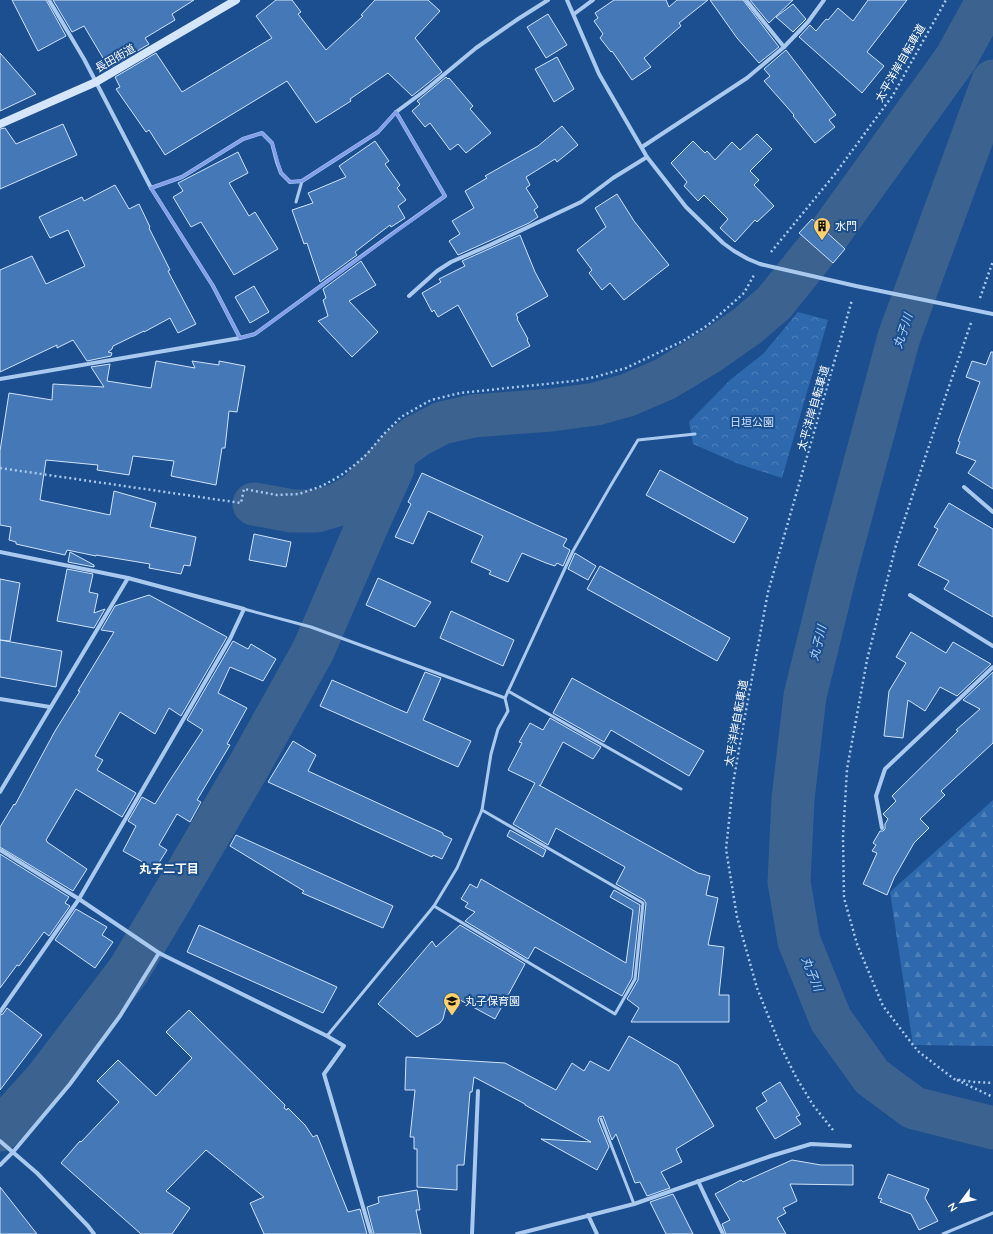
<svg xmlns="http://www.w3.org/2000/svg" width="993" height="1234" font-family="Quicksand,'Noto Sans JP',sans-serif">
	<style>
		.forest { fill: url(#forest-firs) }
		.park { fill: url(#park-crowns) }
		.lines { fill: none; stroke-linecap: round; stroke-linejoin: round }
		.river { stroke: #3c6290; stroke-width: 43 }
		.building { fill: #4478b7; stroke: #cfe3fa }
		.path { stroke: #a9c9ee; stroke-width: 2.5; stroke-dasharray: 2 3; stroke-linecap: butt }
		.lane { stroke: #a9c9ee; stroke-width: 3 }
		.street { stroke: #a9c9ee; stroke-width: 4 }
		.secondary { stroke: #d6e6fa; stroke-width: 8 }
		.marked { fill: none; stroke: #839eea; stroke-width: 3; stroke-linejoin: round }
		.labels { text-anchor: middle; stroke-width: 4; stroke-linejoin: round; paint-order: stroke }
		.street-label { font-size: 11px; fill: #fff; stroke: #1b4f8f }
		.poi-label { font-size: 11px; fill: #fff; stroke: #1b4f8f; text-anchor: start }
		.park-label { font-size: 11px; fill: #cfe3fa; stroke: #1b4f8f }
		.water-label { font-size: 12px; font-style: italic; fill: #b5d3f5; stroke: #1b4f8f }
		.neighbourhood-label { font-size: 12px; font-weight: bold; fill: #fff; stroke: #1b4f8f }
	</style>
	<defs>
		<pattern id="forest-firs" width="22" height="20" patternUnits="userSpaceOnUse"><rect width="22" height="20" fill="#2e69ad"/><path d="M5 1l3.5 6h-7zM16 11l3.5 6h-7z" fill="#4d80b9"/></pattern>
		<pattern id="park-crowns" width="20" height="18" patternUnits="userSpaceOnUse"><rect width="20" height="18" fill="#2e69ad"/><path d="M2 6a3 3 0 1 1 6 0M12 15a3 3 0 1 1 6 0" fill="none" stroke="#4d80b9"/></pattern>
	</defs>
	<rect width="100%" height="100%" fill="#1b4f8f"/>
	<path class="forest" d="M993,800V1046L913,1045L890,892Z"/>
	<path class="park" d="M798,312L828,320L782,478L739,464L693,444L689,422L730,380L763,354Z"/>
	<g class="lines">
		<g class="river">
			<path d="M993,81L899,337L836,570L805,696L793,799L789,882L799,941L831,1020L872,1077L914,1108L993,1128"/>
			<path d="M254,504L292,511H316L338,505L358,493L403,446L417,436L442,423L473,416L551,410L596,404L628,395L665,379L710,352L747,326L774,303L827,237L956,58L988,0"/>
			<path d="M0,1130L45,1080L129,970L186,874L250,764L313,651L366,528L393,468"/>
		</g>
	</g>
	<g class="building">
		<path d="M12,0H46L66,36L38,51Z"/>
		<path d="M53,0H194L172,14L175,20L145,38L149,44L109,68L84,26L72,32Z"/>
		<path d="M276,0H292L301,12L298,14L326,50L363,16L361,15L375,0H428L440,11L415,38L442,72L412,96L388,73L350,99L351,101L316,123L287,81L165,155L149,130L146,132L116,89L120,87L115,77L156,53L182,92L272,38L256,16Z"/>
		<path d="M614,0H666L669,7L677,0H708L679,23L681,26L644,58L651,67L632,80L612,51L611,52L600,38L603,34L594,21L598,18L595,13Z"/>
		<path d="M710,0H743L779,47L759,63L737,38Z"/>
		<path d="M750,0H793L769,23Z"/>
		<path d="M868,0H907L867,52L884,66L862,93L799,37L810,25L816,31L826,19L828,20L838,8L853,21Z"/>
		<path d="M793,4L806,19L793,32L776,17Z"/>
		<path d="M548,14L567,45L546,58L527,27Z"/>
		<path d="M786,50L836,115L829,120L835,127L815,143L793,116L794,115L764,81L770,76L764,69Z"/>
		<path d="M0,53L36,94L0,111Z"/>
		<path d="M557,57L574,89L554,102L535,69Z"/>
		<path d="M446,77L448,79L449,78L473,106L470,109L491,133L466,153L458,144L450,150L430,123L425,127L412,111L420,104L417,101Z"/>
		<path d="M63,124L77,155L0,189V129L5,128L16,144Z"/>
		<path d="M562,126L578,145L557,162L555,159L526,177L530,185L526,188L538,207L534,210L538,217L529,223L458,255L449,241L460,234L452,221L474,208L465,191L487,178L485,176L538,146Z"/>
		<path d="M757,134L772,149L750,171L759,180L754,185L774,206L757,222L755,220L735,242L720,228L728,219L704,195L698,201L684,186L687,182L671,163L693,141L705,153L707,151L715,160L732,142L740,150Z"/>
		<path d="M375,141L389,161L385,164L400,185L397,188L406,200L398,206L405,218L391,227L390,225L355,252L357,255L320,282L307,243L304,244L292,210L313,203L308,193L346,177L339,166Z"/>
		<path d="M238,152L248,173L229,183L249,216L255,212L278,249L234,275L201,222L191,227L173,197L183,191L178,183Z"/>
		<path d="M115,185L129,209L139,204L150,227L149,228L170,270L168,271L196,324L178,333L170,318L144,332V331L113,346L112,349L108,352L112,353L111,356L87,361L73,340L57,348V345L0,372V270L32,256L46,284L85,266L68,230L50,238L39,217L82,197L84,201Z"/>
		<path d="M617,194L634,221L669,265L624,300L610,283L602,290L589,273L592,270L577,250L606,227L595,208Z"/>
		<path d="M812,219L845,249L833,263L799,233Z"/>
		<path d="M520,235L535,272L548,296L516,314L518,318L517,319L528,339L527,340L530,346L492,367L458,305L438,317L434,310L432,312L422,293L441,282L439,279L465,266L462,261Z"/>
		<path d="M361,261L376,285L349,301L378,332L352,357L318,321L328,316L323,300L326,298L323,289Z"/>
		<path d="M254,286L269,312L250,323L235,297Z"/>
		<path d="M991,352H993V489L968,473L976,461L956,453L960,442L958,441L980,382L966,377L972,361L986,365Z"/>
		<path d="M156,361L195,368L192,361L219,365V361L245,366L237,412L229,411L225,448H222L216,485L171,476L174,461L133,456L129,475L97,470L98,465L46,460L40,500L110,515L114,491L156,503L150,527L196,537L190,566L184,565L181,574L149,568L150,564L96,555V556L67,550L65,555L16,544V542L9,540L11,527L0,525V451L9,393L52,400L53,384L104,387L91,367L110,364L107,381L151,388Z"/>
		<path d="M660,470L748,518L734,543L646,495Z"/>
		<path d="M422,473L567,539L563,546L570,550L563,566L557,563L555,566L546,563L522,553L508,582L489,574L491,571L471,562L483,536L428,511L413,544L395,537L411,504L408,502Z"/>
		<path d="M949,503L993,529V617L944,589L949,581L918,565L938,529L934,527Z"/>
		<path d="M254,534L291,542L286,567L249,560Z"/>
		<path d="M70,552L94,565V567L68,562Z"/>
		<path d="M575,553L596,566L588,580L568,569Z"/>
		<path d="M600,566L730,638L717,661L587,589Z"/>
		<path d="M67,569L93,574L89,592L98,594L94,613L105,609L94,628L57,621Z"/>
		<path d="M378,578L431,602L415,627L366,605Z"/>
		<path d="M0,579L20,583L10,641L0,640L62,651L56,687L0,677Z"/>
		<path d="M149,595L227,637L181,716L169,708L155,734L120,712L95,756L103,760L97,770L136,793L122,817L76,789L46,840L47,841V842L87,869L73,891L0,847V827L14,804L15,805L55,731L80,691H78L114,632L101,630L115,606Z"/>
		<path d="M451,611L514,640L503,666L440,638Z"/>
		<path d="M911,632L946,653L953,642L991,664L957,696L940,687L925,711L908,700L903,738L884,736L889,691L906,663L896,657Z"/>
		<path d="M233,641L248,649L251,644L276,659L263,681L230,667L218,693L247,708L227,744L230,745L197,800L201,802L190,822L177,814L159,845L167,850L155,869L123,851L136,826L128,821L142,797L155,804L168,783L203,730L187,720Z"/>
		<path d="M425,672L441,678L423,720L471,741L458,767L320,706L332,680L407,713Z"/>
		<path d="M993,672V743L941,791L945,795L920,819L929,828L914,843L894,878L887,895L863,884L877,853L872,851L876,845L873,843L880,831H883L885,829V824L888,819L883,814L896,801L892,796L958,731L956,730L980,709L963,700Z"/>
		<path d="M572,678L704,751L689,776L611,730L604,742L553,713Z"/>
		<path d="M550,718L601,747L593,759L563,742L540,786L539,785L698,873L710,876L706,895L718,898L708,945L724,947L719,995H729V1022H631L639,1008L627,999L638,980L646,903L644,900L616,884L625,867L556,828L548,845L513,824L535,783L508,770L522,743L519,742L530,723L543,730Z"/>
		<path d="M293,741L316,755L308,771L443,833V835L452,839L442,859L433,855L432,857L268,782Z"/>
		<path d="M510,830L546,850L543,857L507,836Z"/>
		<path d="M236,835L393,906L383,928L302,893L304,891L230,846Z"/>
		<path d="M0,854L69,897L65,903L70,906L49,936L44,932L19,966L17,965L0,988Z"/>
		<path d="M481,879L626,963L633,910L610,897L614,890L640,905L632,978L622,996L535,947L528,959L465,921L475,912L465,907L468,903L461,899L470,884L477,888Z"/>
		<path d="M76,909L107,927L102,935L113,942L95,968L55,940Z"/>
		<path d="M199,925L337,987L323,1013L187,952Z"/>
		<path d="M460,925L525,964L495,1019L449,994L443,1019L440,1023L417,1037L378,1004L432,941L436,947Z"/>
		<path d="M7,1008L42,1035L0,1090V1015L3,1014Z"/>
		<path d="M189,1010L285,1105L284,1108L287,1110L288,1108L305,1125L313,1137L317,1135L348,1212L360,1209L367,1234H264L250,1203L264,1197L206,1150L166,1191L190,1208L172,1234H141L61,1163L80,1141L81,1142L119,1102L97,1081L118,1060L156,1096L192,1058L166,1032Z"/>
		<path d="M629,1036L678,1065L714,1126L676,1149L682,1162L661,1172L670,1188L647,1196L640,1182L635,1183L616,1134L612,1140L603,1116L599,1117L598,1120L609,1147L597,1170L541,1139L591,1142L525,1105V1104L474,1077L472,1092H470L464,1165H457V1190L417,1187V1149H414V1137H410L415,1090H405L406,1057L505,1063L556,1090L572,1063L584,1071L590,1061L609,1071Z"/>
		<path d="M780,1082L800,1115L796,1117L801,1124L775,1139L756,1108L767,1101L762,1093Z"/>
		<path d="M792,1160L821,1165H853V1185L790,1184L797,1201L783,1208L786,1213L777,1218L786,1234H726L722,1224L730,1220L715,1194L741,1180L743,1182Z"/>
		<path d="M888,1174L929,1189L925,1198L938,1221L919,1230L911,1214L880,1202L882,1199L878,1198Z"/>
		<path d="M0,1187L37,1234H0Z"/>
		<path d="M417,1190L420,1210H416L421,1234H374L367,1207L379,1203L378,1197Z"/>
		<path d="M673,1194L693,1234H666L650,1202Z"/>
	</g>
	<g class="lines">
		<g class="path">
			<path d="M771,252L835,174L893,95L946,0"/>
			<path d="M980,298L993,261"/>
			<path d="M971,323L946,395L896,545L867,660L847,769L843,837L844,898L857,944L883,1006L913,1045L919,1052L954,1079L974,1082L993,1083"/>
			<path d="M0,468L241,503L244,489L277,495L299,494L322,486L340,476L356,464L367,454L383,435L401,417L431,400L460,393L574,381L595,377L626,368L683,341L708,325L744,293L754,275"/>
			<path d="M957,1080L993,1097"/>
			<path d="M833,1130L813,1105L796,1077L780,1045L757,988L737,917L726,849L733,784L741,737L768,592L852,300"/>
		</g>
		<g class="lane">
			<path d="M296,202L302,181"/>
			<path d="M244,609L311,627L505,698"/>
			<path d="M508,691L681,789"/>
			<path d="M434,906L615,1014L635,979L643,903L482,810"/>
			<path d="M327,1036L434,906L457,868L482,810L491,754L498,729L508,711L505,698L573,551L611,485L638,440L695,434"/>
			<path d="M601,1119L634,1204"/>
			<path d="M943,1234L993,1213"/>
		</g>
		<g class="street">
			<path d="M49,0L84,59L151,188L213,286L240,338"/>
			<path d="M567,0L599,74L647,157L686,207L723,243L734,251L748,259L760,264L856,286L993,314"/>
			<path d="M746,0L784,47"/>
			<path d="M574,14L593,0"/>
			<path d="M642,147L747,78L784,47L808,22L824,0"/>
			<path d="M151,188L182,177L243,139L262,133L272,143L277,162L281,173L290,182L302,181L378,132L396,112L423,92L476,48L518,19L548,0"/>
			<path d="M409,296L437,271L451,262L490,245L581,202L613,178L647,157"/>
			<path d="M0,379L240,338L255,334L396,231L445,196L396,112"/>
			<path d="M964,487L993,512"/>
			<path d="M0,552L128,578L244,609L230,639L79,899L0,1012"/>
			<path d="M910,595L993,646"/>
			<path d="M0,699L50,707"/>
			<path d="M0,792L128,578"/>
			<path d="M882,828L876,796L885,769L993,667"/>
			<path d="M0,850L79,899L159,953"/>
			<path d="M0,1141L37,1173L88,1226L94,1234"/>
			<path d="M0,1165L13,1152L70,1084L120,1016L159,953L327,1036L344,1046L324,1074L371,1234"/>
			<path d="M698,1181L723,1234"/>
			<path d="M588,1215L597,1234"/>
			<path d="M472,1234L478,1091"/>
			<path d="M517,1234L634,1204L771,1156L811,1144L850,1146"/>
		</g>
		<path class="secondary" d="M0,124L96,82L236,0"/>
	</g>
	<path class="marked" d="M396,112L445,196L255,334L240,338L213,286L151,188L182,177L243,139L262,133L272,143L281,173L290,182L302,181L378,132Z"/>
	<defs>
		<symbol id="building-pin" viewBox="-11 -11 22 30"><path d="M0 17L-7.5 6A9.5 9.5 0 1 1 7.5 6Z" fill="#ffd166" stroke="#1b4f8f"/><path d="M-4-6H4V6H1V3H-1V6H-4ZM-2.5-4.3h1.7v1.8h-1.7ZM.8-4.3h1.7v1.8H.8ZM-2.5-1h1.7V.8h-1.7ZM.8-1h1.7V.8H.8Z" fill="#111"/></symbol>
		<symbol id="school-pin" viewBox="-11 -11 22 30"><path d="M0 17L-7.5 6A9.5 9.5 0 1 1 7.5 6Z" fill="#ffd166" stroke="#1b4f8f"/><path d="M0-5L7-2L0 1L-7-2ZM-4 1L0 2.5L4 1V4Q0 6-4 4Z" fill="#111"/></symbol>
	</defs>
	<g fill-rule="evenodd">
		<use href="#building-pin" x="812" y="216" width="20" height="27"/>
		<use href="#school-pin" x="442" y="991" width="20" height="27"/>
	</g>
	<g class="labels">
		<g class="street-label">
			<text transform="translate(115 58) rotate(-30)" y="4">長田街道</text>
			<text transform="translate(900 63) rotate(-60)" y="4">太平洋岸自転車道</text>
			<text transform="translate(813 408) rotate(-74)" y="4">太平洋岸自転車道</text>
			<text transform="translate(736 723) rotate(-80)" y="4">太平洋岸自転車道</text>
		</g>
		<g class="poi-label">
			<text x="835" y="230">水門</text>
			<text x="465" y="1005">丸子保育園</text>
		</g>
		<g class="park-label">
			<text x="752" y="426">日垣公園</text>
		</g>
		<g class="water-label">
			<text transform="translate(903 331) rotate(-72)" y="4">丸子川</text>
			<text transform="translate(818 643) rotate(-76)" y="4">丸子川</text>
			<text transform="translate(812 974) rotate(68)" y="4">丸子川</text>
		</g>
		<g class="neighbourhood-label">
			<text x="169" y="873">丸子二丁目</text>
		</g>
	</g>
	<g transform="translate(961 1202) rotate(238)" stroke="#1b4f8f" stroke-width="3" paint-order="stroke">
	<path d="M0-3L7 15L0 10L-7 15Z" fill="#ffffff"/>
	<text y="-6" font-size="11" font-weight="bold" text-anchor="middle" fill="#ffffff">N</text>
	</g>
</svg>
